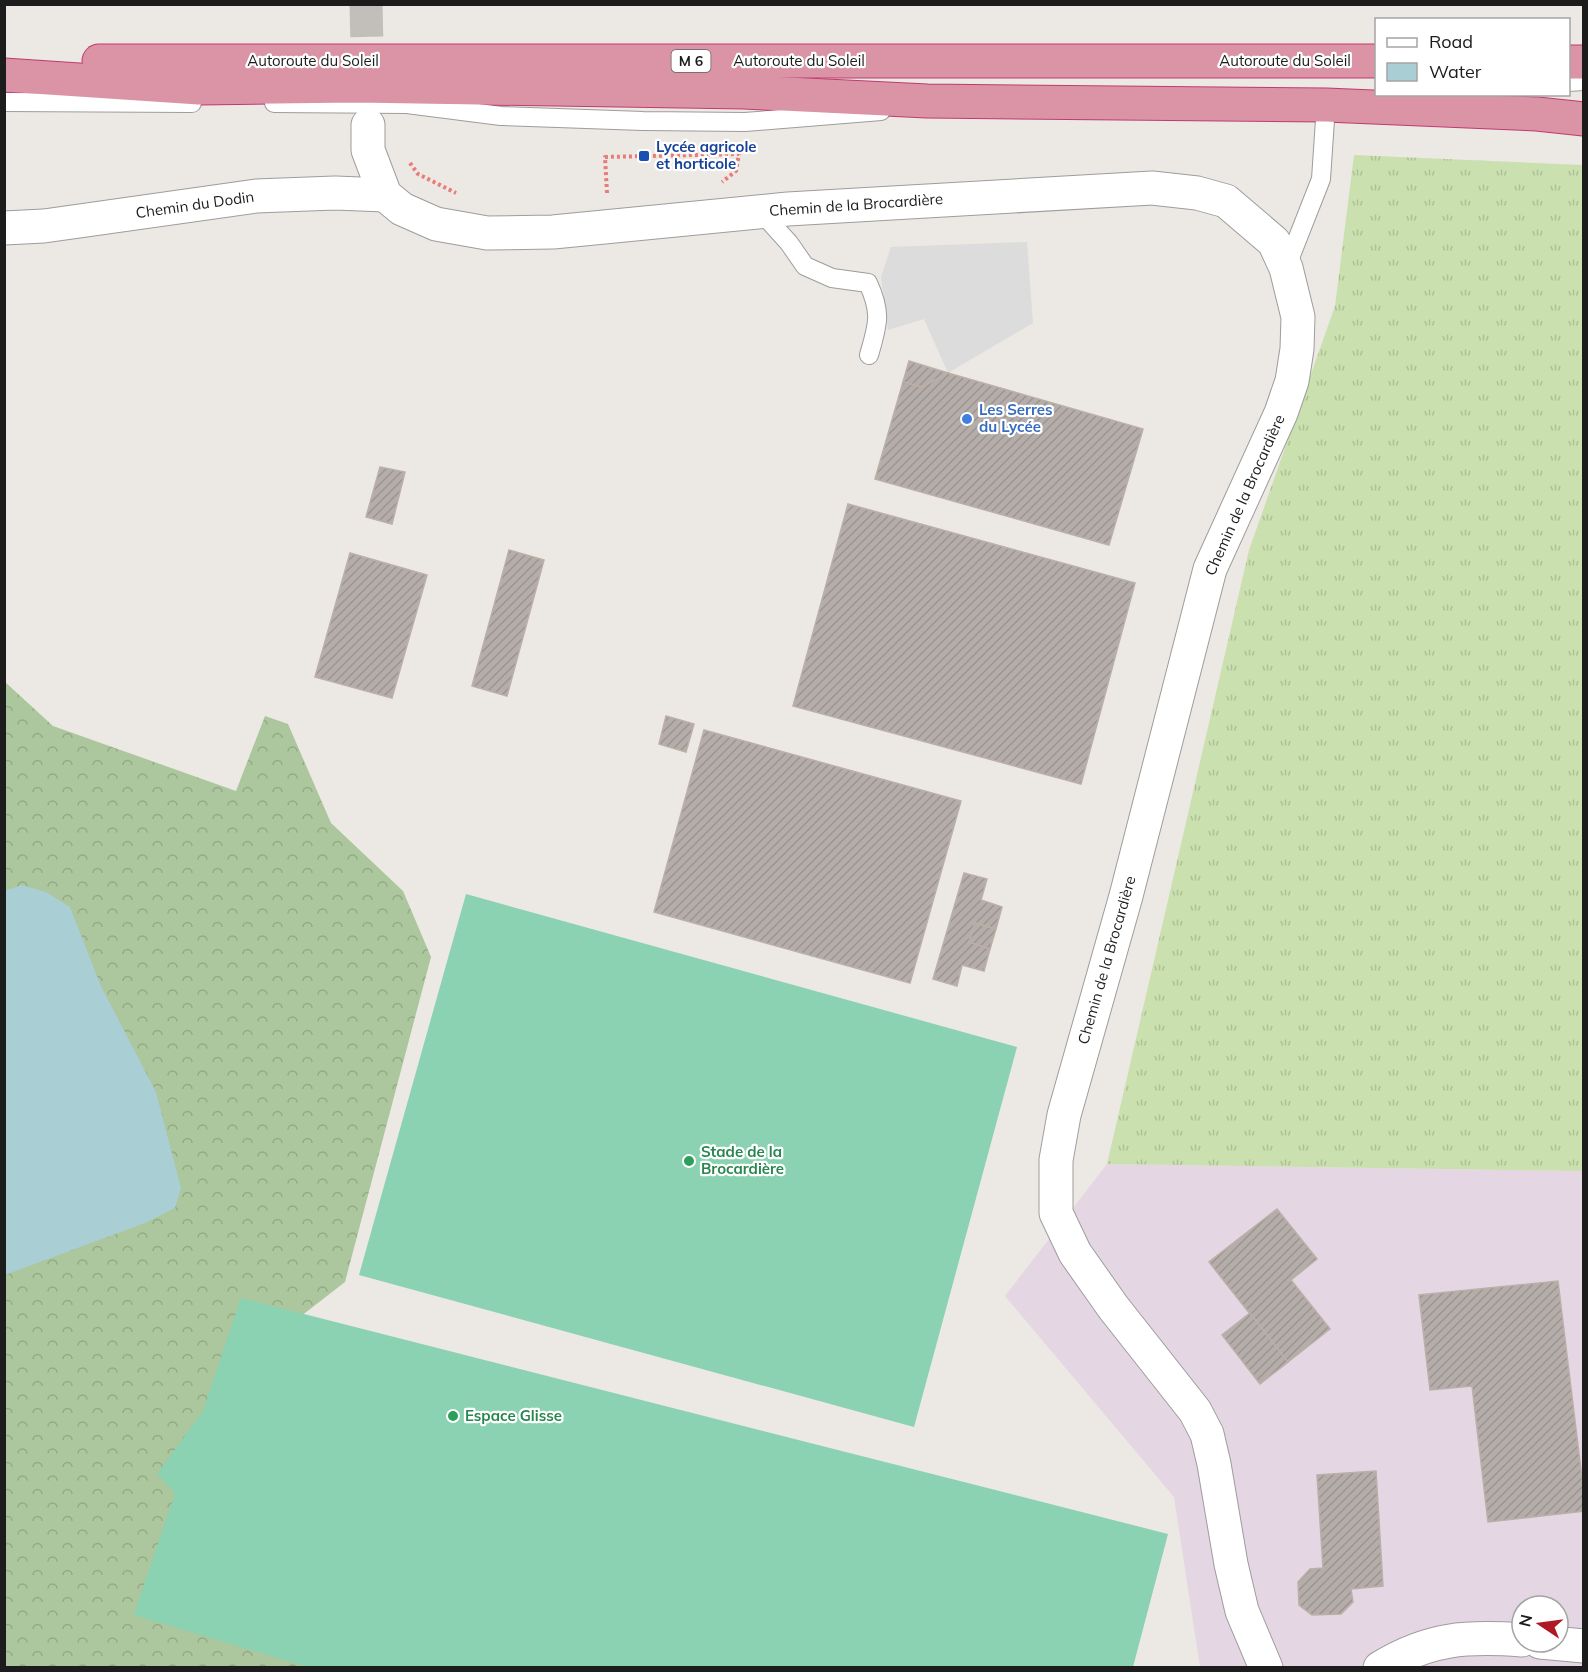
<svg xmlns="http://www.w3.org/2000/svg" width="1588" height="1672" font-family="Mulish,sans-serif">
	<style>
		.industrial { fill: #e4d6e3; fill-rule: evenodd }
		.grass { fill: url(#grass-tufts) }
		.forest { fill: url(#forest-crowns) }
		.pitch { fill: #8ad2b1 }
		.parking { fill: #dcdcdc }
		.water { fill: #a9ced4 }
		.building { fill: url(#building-hatch); stroke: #bcafa7; stroke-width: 1.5 }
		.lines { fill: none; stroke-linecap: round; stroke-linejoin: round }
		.street-tunnel { stroke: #c2bfbb; stroke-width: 33; stroke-dasharray: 33 16; stroke-linecap: butt }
		.lane-casing { stroke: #9d9d9d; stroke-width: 20 }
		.street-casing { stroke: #9d9d9d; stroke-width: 35 }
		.highway-casing { stroke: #c03a72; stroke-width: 35 }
		.path { stroke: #e77c79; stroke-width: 4; stroke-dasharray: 3 3; stroke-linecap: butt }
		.lane { stroke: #fff; stroke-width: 18 }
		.street { stroke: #fff; stroke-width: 33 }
		.highway { stroke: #da94a6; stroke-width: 33 }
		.transit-dot { fill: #1a4fb4; stroke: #fff; stroke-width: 2 }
		.shop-dot { fill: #3f7fe0; stroke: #fff; stroke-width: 2 }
		.leisure-dot { fill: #2e9e5b; stroke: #fff; stroke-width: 2 }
		.labels { text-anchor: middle; stroke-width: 4.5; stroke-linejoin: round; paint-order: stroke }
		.shield { fill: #fff; stroke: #606060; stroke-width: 1.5 }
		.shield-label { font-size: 14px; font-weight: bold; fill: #1c1c1c }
		.street-label { font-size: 15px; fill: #1c1c1c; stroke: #fff }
		.transit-label { font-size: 15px; font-weight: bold; fill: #164399; stroke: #fff; text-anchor: start }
		.shop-label { font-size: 15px; font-weight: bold; fill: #366cbe; stroke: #fff; text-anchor: start }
		.leisure-label { font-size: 15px; font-weight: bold; fill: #27864d; stroke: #fff; text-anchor: start }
	</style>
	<defs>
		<pattern id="grass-tufts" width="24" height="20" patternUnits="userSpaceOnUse" patternTransform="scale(1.5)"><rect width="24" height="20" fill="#cbe0af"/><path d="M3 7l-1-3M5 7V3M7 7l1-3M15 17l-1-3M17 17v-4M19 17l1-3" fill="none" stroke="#aec096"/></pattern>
		<pattern id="forest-crowns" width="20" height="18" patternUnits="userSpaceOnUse" patternTransform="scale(1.5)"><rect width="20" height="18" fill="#acc69d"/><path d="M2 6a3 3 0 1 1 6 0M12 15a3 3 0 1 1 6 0" fill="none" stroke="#93aa87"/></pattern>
		<pattern id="building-hatch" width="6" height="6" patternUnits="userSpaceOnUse" patternTransform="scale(1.5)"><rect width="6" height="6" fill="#b5ada9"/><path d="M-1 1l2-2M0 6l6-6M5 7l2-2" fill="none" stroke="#9b9491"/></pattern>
	</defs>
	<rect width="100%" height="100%" fill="#ece8e3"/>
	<path class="industrial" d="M1107,1164L1583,1171V1667H1200L1174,1497L1005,1296ZM1522,1606H1558V1642H1522Z"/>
	<path class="grass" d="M1354,155L1583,165V1171L1107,1164L1249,550L1335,306Z"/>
	<path class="forest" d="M4,681L53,726L236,791L265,716L288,724L331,823L403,891L431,957L345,1282L234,1368L487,1667H5Z"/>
	<g class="pitch">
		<path d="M466,894L1017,1047L914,1427L359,1275Z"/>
		<path d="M241,1298L1168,1534L1133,1667H308L134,1615L175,1493L157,1474L203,1411Z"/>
	</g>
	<path class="parking" d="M1027,242L1033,323L948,373L924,319L888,330L881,277L891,247Z"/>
	<path class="water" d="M22,885L46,892L70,907L101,986L156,1092L181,1188L175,1208L145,1223L5,1275L4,891Z"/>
	<g class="building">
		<path d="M909,361L948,373L922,387L903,382Z"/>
		<path d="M948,373L1143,429L1109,545L875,479L903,382L922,387Z"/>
		<path d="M380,467L405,472L392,524L366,517Z"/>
		<path d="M848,504L1135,583L1081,784L793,706Z"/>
		<path d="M509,550L544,560L507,696L472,686Z"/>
		<path d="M350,553L427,575L392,698L315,677Z"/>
		<path d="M666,716L694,724L686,752L659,744Z"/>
		<path d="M704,730L961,801L910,983L654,912Z"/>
		<path d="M964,873L987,879L981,900L1002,907L996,929L975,923L969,942L990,949L984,971L962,965L957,986L933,979Z"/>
		<path d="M975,923L996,929L990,949L969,942Z"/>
		<path d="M1277,1209L1317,1259L1291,1280L1330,1329L1288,1362L1209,1262Z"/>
		<path d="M1558,1281L1584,1495V1511L1488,1522L1472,1386L1430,1390L1419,1295Z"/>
		<path d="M1250,1313L1288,1362L1260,1384L1222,1335Z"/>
		<path d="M1376,1471L1383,1586L1351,1589L1353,1602L1341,1614L1312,1615L1299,1605L1298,1582L1310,1569L1323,1568L1317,1475Z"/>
	</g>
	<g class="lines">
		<path class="street-tunnel" d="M366,4L368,90"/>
		<defs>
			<g id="lane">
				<path d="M1568,82L1584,81"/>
				<path d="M4,102L192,103"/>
				<path d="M274,103L407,104L501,116L643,121L745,122L881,111"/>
				<path d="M760,211L789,243L805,266L832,278L868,283C882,313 878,324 869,355"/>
				<path d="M1286,268L1321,179L1326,105L1334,104"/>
			</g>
			<g id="street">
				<path d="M368,125V150L385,195L402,209L436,224L487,233L553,232L788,209L1152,188L1197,193L1226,201L1274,242L1286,268L1298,317L1297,349L1292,381L1281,413L1210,569L1126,896L1064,1115L1056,1160V1213L1075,1253L1113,1307L1195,1411L1207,1434L1214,1464L1231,1564L1242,1611L1266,1668"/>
				<path d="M4,228L44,226L256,196L335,193L385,195"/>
				<path d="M1540,1642L1584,1646"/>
				<path d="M1380,1668C1429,1638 1467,1636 1522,1640"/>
			</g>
			<g id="highway">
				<path d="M99,61H1376"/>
				<path d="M1568,62H1584"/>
				<path d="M4,75L199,88L356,86L744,92L927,101L1326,105L1537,114L1584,119"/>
			</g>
		</defs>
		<use href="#lane" class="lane-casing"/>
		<use href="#street" class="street-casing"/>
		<use href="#highway" class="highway-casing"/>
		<g class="path">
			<path d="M410,163L418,174L456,193"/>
			<path d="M607,193L605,157L739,154L736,171L722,182"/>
		</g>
		<use href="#lane" class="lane"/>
		<use href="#street" class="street"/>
		<use href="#highway" class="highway"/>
	</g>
	<rect class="transit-dot" x="638" y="150" width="12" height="12" rx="3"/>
	<circle class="shop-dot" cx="967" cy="419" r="6"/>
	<g class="leisure-dot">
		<circle cx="689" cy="1161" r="6"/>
		<circle cx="453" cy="1416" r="6"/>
	</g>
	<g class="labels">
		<rect class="shield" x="671.5" y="50" width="39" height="22" rx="4.5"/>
		<g class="shield-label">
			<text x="691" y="66">M 6</text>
		</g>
		<g class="street-label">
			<text x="313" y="66">Autoroute du Soleil</text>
			<text x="799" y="66">Autoroute du Soleil</text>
			<text x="1285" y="66">Autoroute du Soleil</text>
			<text transform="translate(195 205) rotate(-8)" y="5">Chemin du Dodin</text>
			<text transform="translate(856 205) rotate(-4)" y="5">Chemin de la Brocardière</text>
			<text transform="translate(1245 495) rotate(-66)" y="5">Chemin de la Brocardière</text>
			<text transform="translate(1107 960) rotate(-74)" y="5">Chemin de la Brocardière</text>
		</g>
		<g class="transit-label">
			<text x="656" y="152">Lycée agricole<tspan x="656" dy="17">et horticole</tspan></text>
		</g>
		<g class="shop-label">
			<text x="979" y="415">Les Serres<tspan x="979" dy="17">du Lycée</tspan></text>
		</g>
		<g class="leisure-label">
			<text x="701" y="1157">Stade de la<tspan x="701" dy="17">Brocardière</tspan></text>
			<text x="465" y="1421">Espace Glisse</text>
		</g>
	</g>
	<rect width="1588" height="1672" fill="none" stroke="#1c1c1c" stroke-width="12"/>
	<rect x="1375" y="18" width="195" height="78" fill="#ffffff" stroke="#a4a4a4" stroke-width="1.5"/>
	<rect x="1387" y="38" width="30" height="9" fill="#ffffff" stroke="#a4a4a4" stroke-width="1.5"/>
	<text x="1429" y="48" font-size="18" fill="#1c1c1c">Road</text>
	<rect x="1387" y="63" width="30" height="18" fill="#a9ced4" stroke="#a4a4a4" stroke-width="1.5"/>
	<text x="1429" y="78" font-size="18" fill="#1c1c1c">Water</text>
	<g transform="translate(1540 1624) rotate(283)"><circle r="28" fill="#ffffff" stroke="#a4a4a4" stroke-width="1.5"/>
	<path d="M0-4.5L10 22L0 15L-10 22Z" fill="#af1924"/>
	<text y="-9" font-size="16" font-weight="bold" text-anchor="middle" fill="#1c1c1c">N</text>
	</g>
</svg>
